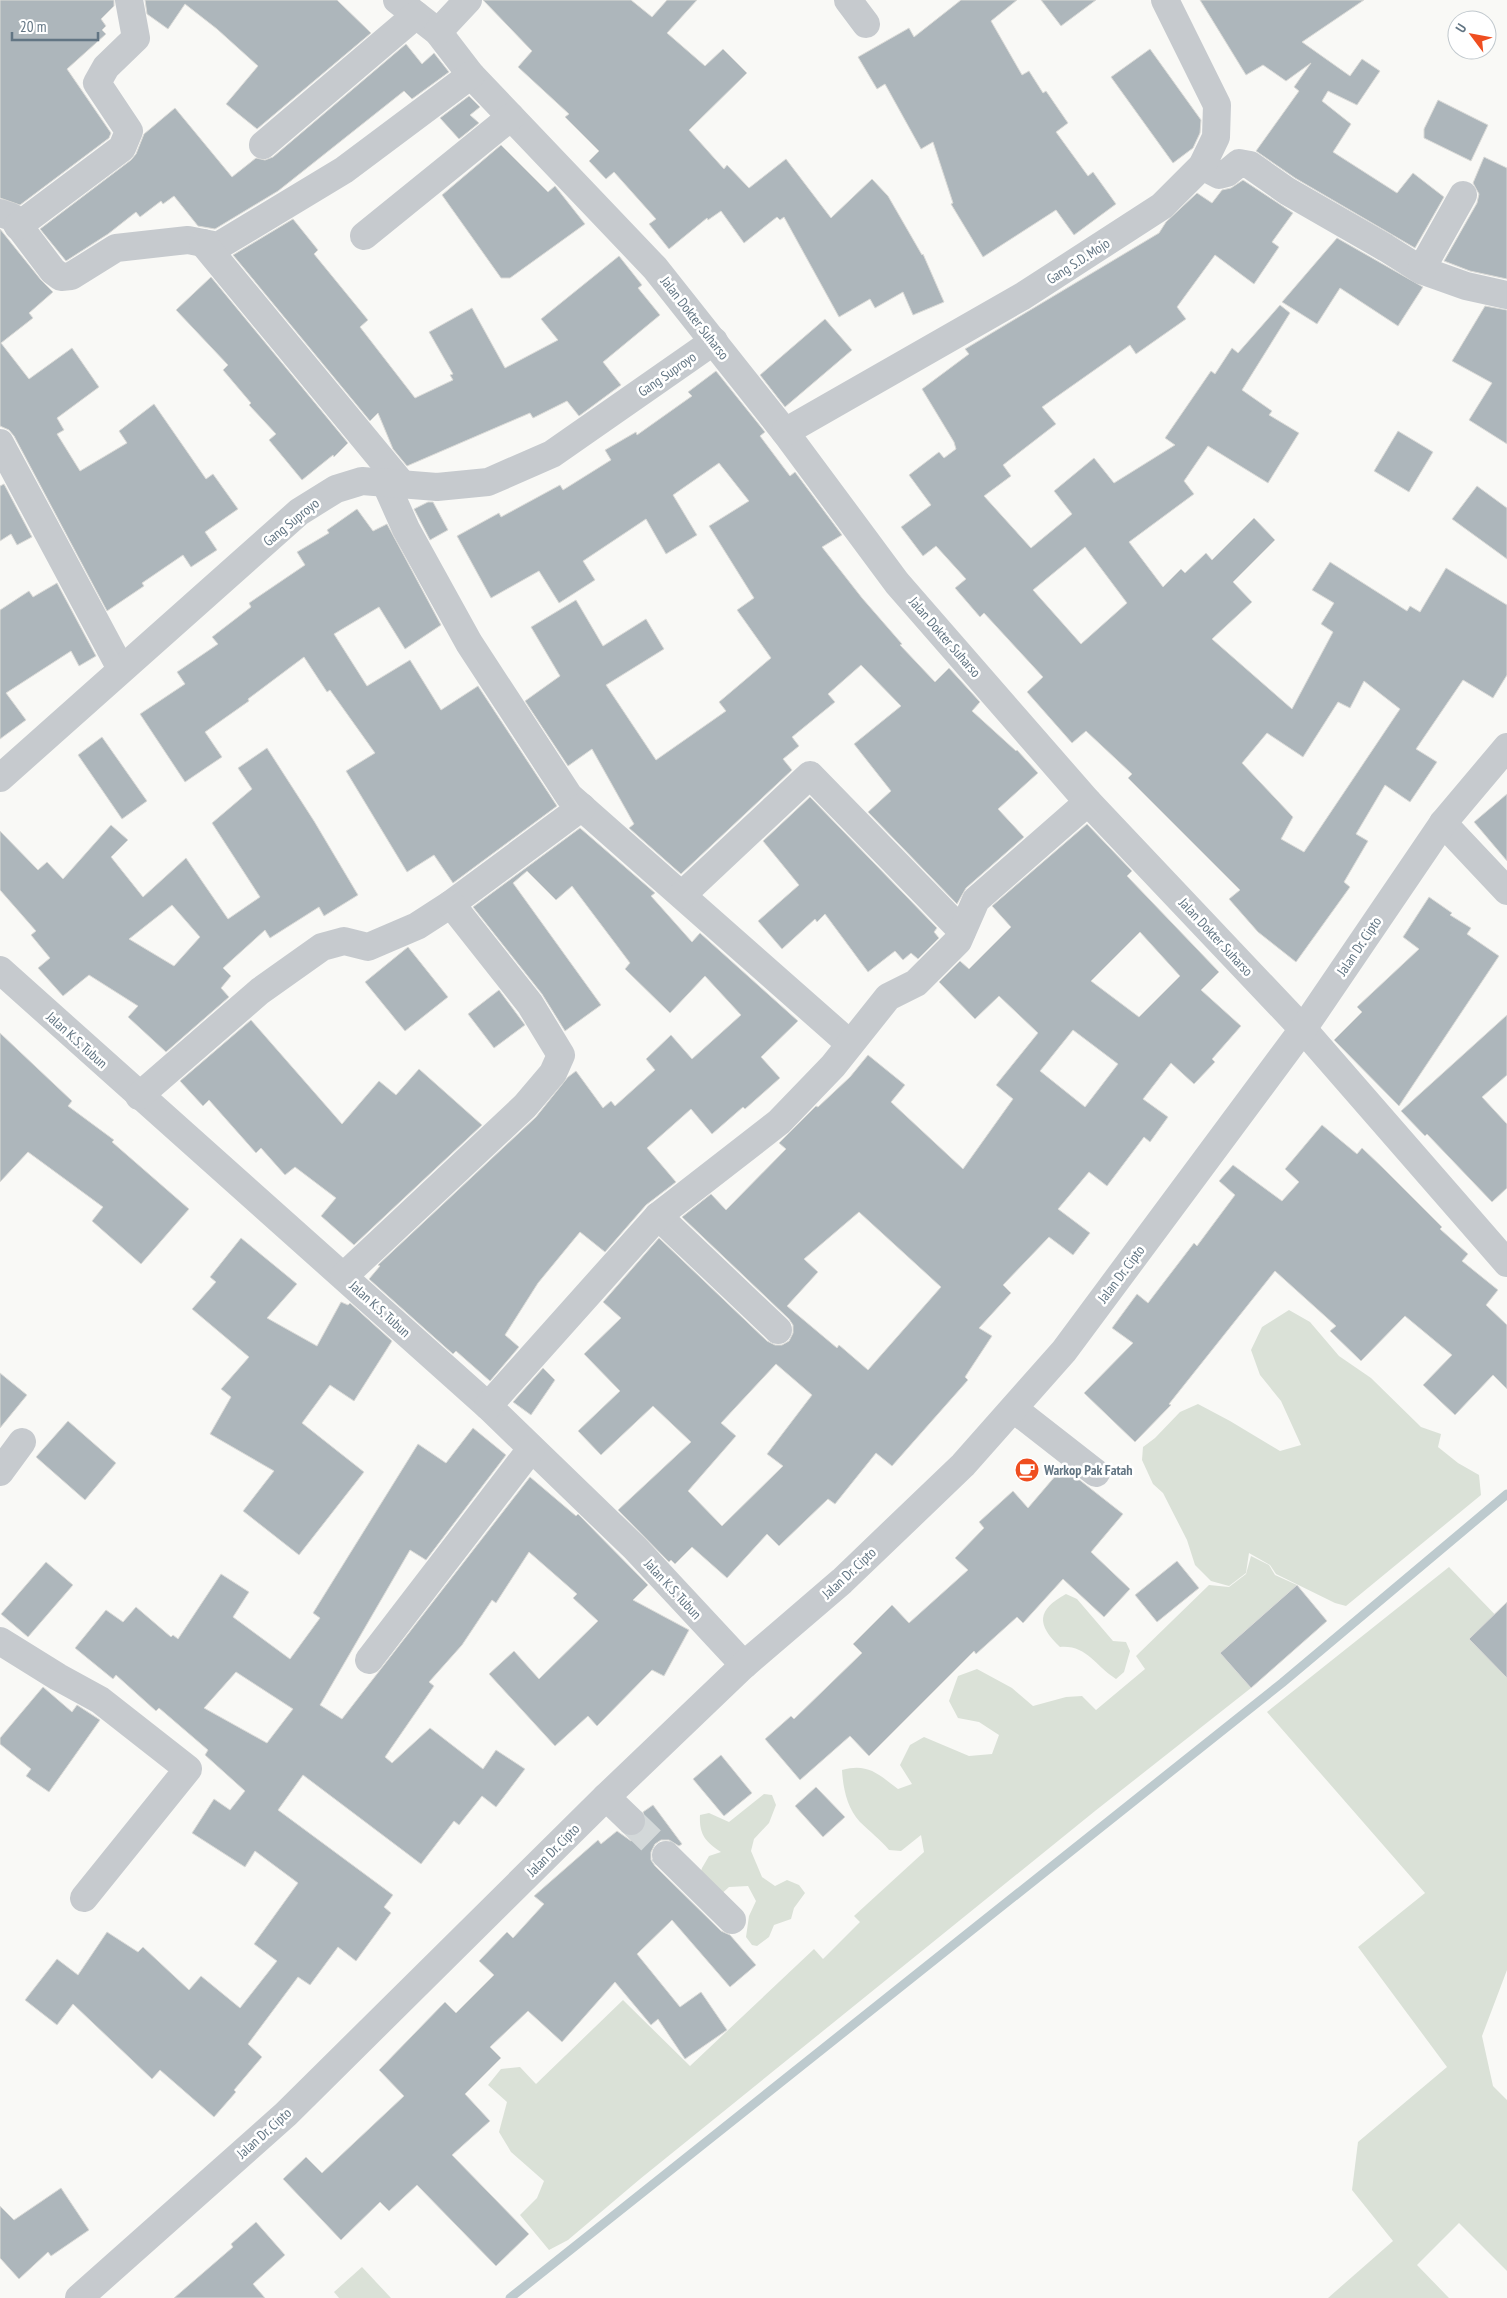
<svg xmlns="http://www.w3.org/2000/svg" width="1507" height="2298" font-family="'PT Sans Narrow',sans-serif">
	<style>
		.green { fill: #dae1d7 }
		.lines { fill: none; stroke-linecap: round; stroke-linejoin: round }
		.stream { stroke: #bdcace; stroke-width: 9 }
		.building { fill: #adb6bb; stroke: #dbdbd8; fill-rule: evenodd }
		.minor-tunnel { stroke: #d3d8d9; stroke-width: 28; stroke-dasharray: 28 14; stroke-linecap: butt }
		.minor { stroke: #c6cace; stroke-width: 28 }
		.labels { text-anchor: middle; stroke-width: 5; stroke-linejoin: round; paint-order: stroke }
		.street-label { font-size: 14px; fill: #627583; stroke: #fff }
		.poi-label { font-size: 14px; font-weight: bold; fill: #627583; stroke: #fff; text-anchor: start }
	</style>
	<rect width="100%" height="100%" fill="#f9f9f6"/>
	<g class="green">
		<path d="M1289,1310L1310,1322L1339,1356L1371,1378L1421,1427L1441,1434L1438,1447L1458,1463L1479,1475L1481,1495L1346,1606L1335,1603L1276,1574L1270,1565L1249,1553L1246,1573L1229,1586L1211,1581L1195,1565L1187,1540L1163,1493L1153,1484L1142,1460L1143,1447L1155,1438L1180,1412L1198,1404L1230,1421L1280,1451L1301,1445L1281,1401L1260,1375L1251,1350L1262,1327Z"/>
		<path d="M1251,1556L1269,1565L1275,1575L1297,1585L1220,1653L1251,1688L1095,1811L640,2179L568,2240L549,2250L520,2215L537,2198L544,2181L511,2152L499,2132L507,2102L488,2085L501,2069L520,2067L536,2084L623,2000L690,2066L814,1949L823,1959L860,1922L854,1916L924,1852L921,1835L901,1851L889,1850C880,1839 870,1832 860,1822C847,1808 843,1788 842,1770C868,1763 878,1774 898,1789L912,1784L900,1765L910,1745L924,1737L969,1756L992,1754L999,1735L979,1722L958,1718L949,1701L958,1676L977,1669L1012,1688L1033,1706L1066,1697L1082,1696L1096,1710L1145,1669L1136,1656L1209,1585L1229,1587L1246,1574Z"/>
		<path d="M1449,1567L1507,1627V1970L1482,2036L1493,2086L1507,2100V2271L1459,2223L1417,2265L1449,2298H1328L1393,2241L1352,2190L1358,2142L1447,2067L1358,1947L1425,1893L1267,1712Z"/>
		<path d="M1066,1594L1077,1599L1113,1641L1126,1642L1130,1651L1124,1672L1116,1679C1094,1665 1087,1645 1060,1647C1036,1624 1037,1610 1066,1594Z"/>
		<path d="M764,1794L772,1795L776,1805L769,1823L754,1839L751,1851L762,1877L775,1886L787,1880L799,1885L805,1893L794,1908L791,1919L774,1925L769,1937L757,1946L752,1945L746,1937L749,1916L756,1901L748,1886L729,1887L717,1898L698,1880L702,1868L709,1856L721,1852C705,1842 699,1834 700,1815L709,1813L729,1822Z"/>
		<path d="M362,2267L391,2298H339L334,2292Z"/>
	</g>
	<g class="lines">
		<path class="stream" d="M510,2298L1282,1683L1507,1494"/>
	</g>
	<g class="building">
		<path d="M0,0H114V6L101,19L106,26L102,30L106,34L67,69L111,133L109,138L20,205L0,198Z"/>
		<path d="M145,0H337L371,33L257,129L226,104L258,66L217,29L185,4L168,29L147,14Z"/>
		<path d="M483,0H631L652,17L667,0H697L667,33L705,66L723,49L747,73L689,130L724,169L727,165L749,188L786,159L831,218L872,179L888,196L922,255L923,254L944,302L913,315L903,292L875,308L870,299L839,317L784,217L780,220L777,217L744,243L721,211L708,220L707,218L669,249L649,224L656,219L614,172L606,179L589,161L599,151L565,117L569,114L518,67L532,51Z"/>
		<path d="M961,0H1017L991,21L1022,75L1029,71L1043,93L1046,91L1068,123L1056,132L1088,176L1093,172L1116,204L1074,235L1056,210L983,257L951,204L953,203L933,142L921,149L885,84L877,89L858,57L909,28L914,37Z"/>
		<path d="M1041,0H1096L1061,26Z"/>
		<path d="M1200,0H1364L1302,42L1350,76L1362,59L1380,71L1357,105L1328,91L1322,101L1351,124L1333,152L1397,193L1413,173L1444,197L1415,248L1295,178L1256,151L1299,91L1294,87L1311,63L1286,81L1263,65L1246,75Z"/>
		<path d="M406,44L422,64L434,53L449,72L412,99L404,91L278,191L215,229L198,226L174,196L163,204L161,201L140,217L136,212L108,234L66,261L40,229L131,160L136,154L144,134L175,108L232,177L256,158L265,160L273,157Z"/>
		<path d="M1150,49L1201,120L1200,133L1193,148L1173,163L1111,77Z"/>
		<path d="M469,96L480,107L470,115L479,123L459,139L440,118Z"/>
		<path d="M1438,100L1488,125L1471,161L1424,138V129Z"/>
		<path d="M501,145L548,192L555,186L585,224L510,278H501L442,195Z"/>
		<path d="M1484,157L1507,168V279L1470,271L1444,261L1477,203L1479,194L1473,183Z"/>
		<path d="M1243,180L1293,213L1272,242L1279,247L1254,284L1215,255L1177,307L1186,319L1136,354L1130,345L1042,407L1056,424L1003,465L1011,476L984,496L1031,548L1072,514L1054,491L1094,458L1114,483L1175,445L1165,438L1211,371L1215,374L1232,348L1238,353L1280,305L1290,313L1242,390L1272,411L1269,415L1299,433L1268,483L1208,446L1184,481L1194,494L1129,542L1163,587L1181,569L1185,573L1206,553L1212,560L1254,518L1275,540L1233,582L1252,602L1212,639L1292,709L1333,632L1321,624L1334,603L1312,590L1330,562L1407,611L1410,606L1420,612L1446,568L1507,605V675L1493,698L1463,680L1416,749L1437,762L1410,802L1385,785L1356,834L1368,841L1344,882L1350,887L1296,962L1258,932L1229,899L1240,890L1128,778L1132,774L1086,731L1072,743L1027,692L1043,677L984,613L980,617L955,588L966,579L936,546L923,556L901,527L931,505L909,475L939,452L944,458L956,449L954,442L922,389L969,354L965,349L1159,233L1166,222L1197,193L1212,203L1222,190L1231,188ZM1085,547L1127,603L1081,644L1033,590ZM1364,681L1400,709L1304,852L1281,839L1293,817L1242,763L1267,733L1303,757L1338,702L1350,708Z"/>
		<path d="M293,219L318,250L314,254L368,320L360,327L415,398L453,380L450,375L453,374L429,332L472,308L505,368L558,340L541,319L619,256L642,285L638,288L660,315L603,362L621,385L579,416L567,401L533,418L530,413L407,466L393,449L378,413L370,421L233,255Z"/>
		<path d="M0,229L41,280L53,292L29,313L33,318L1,343L29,379L72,348L99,387L57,418L64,430L57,434L80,471L127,443L119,431L154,404L206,479L213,474L238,509L205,532L217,550L191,567L183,555L142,583L144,586L107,611L14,436L9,430L0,426Z"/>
		<path d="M1337,238L1423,287L1398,326L1340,288L1317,324L1282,302Z"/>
		<path d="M211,277L348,443L334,457L333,455L302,480L269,440L276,434L249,405L251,403L223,370L228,365L176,310Z"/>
		<path d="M1485,306L1507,310V444L1469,420L1492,383L1452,361Z"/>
		<path d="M825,319L852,350L785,407L760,375Z"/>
		<path d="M716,371L765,432L760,436L790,476L795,472L842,535L822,547L862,598L902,644L900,645L935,682L949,668L980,702L972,711L1016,751L1017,750L1038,773L998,809L1024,837L966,888L957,904L868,812L891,791L854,744L901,706L861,665L828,694L835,702L792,737L799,746L783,759L792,770L681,874L629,828L634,824L592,749L568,766L525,701L560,676L531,627L576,600L603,646L646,619L664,649L606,685L656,760L726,711L719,702L771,658L737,610L754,598L709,526L749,501L719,463L673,495L697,535L666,554L646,519L583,561L595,580L559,603L539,571L491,598L457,536L499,513L501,517L560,485L563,490L611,460L605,450L636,432L637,435L692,396L688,392Z"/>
		<path d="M1398,431L1433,452L1409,492L1374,471Z"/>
		<path d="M4,484L32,537L17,545L11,534L0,541V486Z"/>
		<path d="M1477,486L1507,508V559L1452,519Z"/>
		<path d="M428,502H433L448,530L430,540L414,509Z"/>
		<path d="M357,509L373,531L387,524L441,625L405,649L379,607L334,634L367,686L410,660L441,710L478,686L557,806L453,883L434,855L407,872L346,771L375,753L330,690L327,692L304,657L248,699L249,701L205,732L222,757L185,782L140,714L185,684L177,672L218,644L212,637L251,607L249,603L305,565L297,552L329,533L327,530Z"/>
		<path d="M57,583L96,656L79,666L71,651L6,693L26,720L0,739V610L29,591L33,597Z"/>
		<path d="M102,737L147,801L122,819L78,755Z"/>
		<path d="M267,748L314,821L358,895L324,916L319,907L270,938L265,930L223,968L231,976L221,988L229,997L166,1052L128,1017L138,1006L89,975L63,996L38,968L50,958L31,935L36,931L0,890V831L38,870L47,862L63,879L111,825L128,840L111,857L143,897L186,858L228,919L260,897L212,823L252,789L238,768ZM172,905L200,937L174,966L129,939Z"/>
		<path d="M1507,794V861L1474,822Z"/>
		<path d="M810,797L937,928L934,932L939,938L918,959L911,953L903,960L895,951L868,972L825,914L817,922L815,919L782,949L758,921L799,885L763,841Z"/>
		<path d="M1087,824L1132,871L1127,876L1219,972L1201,990L1241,1026L1212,1059L1215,1062L1194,1084L1171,1063L1143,1099L1168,1117L1150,1142L1144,1137L1107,1186L1089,1172L1058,1209L1090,1233L1073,1255L1049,1237L1003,1285L1011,1293L979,1328L992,1336L965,1377L968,1380L892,1466L876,1453L835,1504L828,1499L779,1546L767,1534L727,1578L692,1547L675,1564L671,1560L669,1562L618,1510L691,1442L653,1406L601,1455L578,1431L620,1391L584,1354L621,1318L603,1302L659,1238L767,1341L775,1345H782L789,1341L793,1333V1325L789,1319L682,1217L711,1194L726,1210L786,1149L779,1143L816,1106L818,1107L850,1077L868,1055L905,1085L891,1102L963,1169L1013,1099L996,1085L1038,1033L999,996L975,1019L939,982L960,961L969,969L1011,927L992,906ZM1140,932L1180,976L1139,1017L1091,981ZM1073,1030L1118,1064L1085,1107L1040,1071ZM859,1212L941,1287L868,1370L839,1345L837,1348L787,1306L818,1272L804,1259ZM776,1364L812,1395L767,1454L783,1466L722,1526L688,1491L736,1436L721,1423Z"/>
		<path d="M580,828L655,893L651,896L692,942L700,933L798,1021L761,1057L780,1078L745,1109L743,1107L712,1134L691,1109L647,1148L676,1182L646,1205L605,1252L580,1232L538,1283L505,1335L519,1347L490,1381L456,1351L453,1354L369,1279L380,1266L378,1265L536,1117L568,1077L576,1071L603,1108L611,1101L615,1106L655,1070L646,1059L671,1035L692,1059L741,1015L705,976L670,1013L625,969L630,963L572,886L556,900L527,871L513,883L601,1005L565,1031L542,994L473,907Z"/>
		<path d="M1429,897L1452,913L1450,915L1471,928L1467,934L1499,956L1399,1106L1334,1040L1362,1012L1357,1007L1419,949L1403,937Z"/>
		<path d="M408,947L448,997L405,1031L365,982Z"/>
		<path d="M499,990L525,1025L494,1048L468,1014Z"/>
		<path d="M1507,1015V1075L1482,1097L1507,1124V1188L1492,1202L1427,1134L1425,1136L1401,1111Z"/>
		<path d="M251,1020L342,1124L379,1081L396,1095L419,1069L482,1125L354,1245L321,1216L336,1198L295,1167L285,1175L261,1148L256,1153L209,1100L203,1106L180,1081Z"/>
		<path d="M0,1033L72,1101L68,1106L114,1140L112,1142L189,1209L141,1264L92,1221L103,1207L28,1152L0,1182Z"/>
		<path d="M1322,1125L1357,1154L1362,1148L1383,1168L1442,1227L1440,1229L1468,1254L1462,1261L1498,1290L1486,1305L1507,1325V1389L1493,1375L1455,1415L1423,1385L1452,1355L1405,1316L1361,1361L1330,1331L1336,1326L1275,1271L1169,1404L1171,1405L1135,1442L1084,1393L1133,1343L1112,1328L1137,1294L1148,1303L1194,1243L1197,1246L1235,1195L1219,1181L1233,1165L1282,1201L1299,1182L1285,1169Z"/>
		<path d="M241,1238L297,1284L267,1318L317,1346L341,1302L348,1305L350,1303L392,1341L354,1401L330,1385L302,1423L364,1472L299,1555L243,1511L274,1471L210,1434L231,1397L221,1389L249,1357L192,1309L216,1282L210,1277Z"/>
		<path d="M543,1368L555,1380L531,1415L513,1402Z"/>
		<path d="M0,1373L27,1395L0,1428Z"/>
		<path d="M68,1421L116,1463L85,1500L36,1457Z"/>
		<path d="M473,1428L506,1455L426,1560L410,1550L320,1705L342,1719L530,1477L576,1516L578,1514L648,1585L633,1600L689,1630L664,1676L652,1670L597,1726L588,1716L555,1746L489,1674L514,1651L539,1679L598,1621L573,1598L577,1594L529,1552L496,1603L492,1600L462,1645L429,1682L434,1686L385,1757L392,1763L430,1728L483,1769L496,1750L525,1769L496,1807L482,1796L459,1825L454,1821L421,1864L303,1775L278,1810L393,1895L384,1907L391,1913L356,1961L338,1947L310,1985L298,1977L248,2044L262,2057L234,2090L236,2092L214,2117L160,2070L152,2079L73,2004L57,2025L25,2000L57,1959L78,1975L107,1932L138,1952L143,1947L189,1990L201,1976L240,2008L277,1961L254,1944L298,1883L255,1851L245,1867L192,1833L214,1799L230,1810L245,1791L205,1755L208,1750L159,1708L156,1711L116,1675L113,1679L75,1648L106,1610L123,1622L136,1607L171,1637L173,1635L178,1639L221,1574L249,1592L233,1617L290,1659L320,1618L313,1613L418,1444L446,1463ZM236,1672L293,1709L267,1743L204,1708Z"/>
		<path d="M1063,1467L1123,1514L1091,1552L1130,1589L1104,1617L1063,1579L1023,1623L1017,1617L976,1654L974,1651L869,1756L850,1736L800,1780L765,1739L791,1716L794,1719L862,1653L853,1644L892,1605L909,1623L968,1570L955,1558L984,1528L979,1522L1013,1491L1028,1508Z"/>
		<path d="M1177,1561L1199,1588L1157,1622L1135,1595Z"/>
		<path d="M46,1562L73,1585L28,1637L1,1614Z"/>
		<path d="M1297,1585L1327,1621L1251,1688L1220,1653Z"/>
		<path d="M1507,1602V1678L1469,1639Z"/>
		<path d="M43,1687L72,1712L77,1705L100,1720L49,1792L26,1776L31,1769L0,1744V1738Z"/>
		<path d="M721,1755L752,1793L724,1816L693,1779Z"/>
		<path d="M816,1787L845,1817L823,1837L795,1806Z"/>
		<path d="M653,1805L682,1844L679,1846L669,1840H661L655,1844L651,1852V1860L655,1866L721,1931L730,1935L756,1965L730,1987L672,1920L637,1954L680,2007L701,1992L727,2030L685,2059L658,2019L651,2025L615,1982L562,2042L528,2011L490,2047L501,2058L465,2094L490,2121L452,2155L529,2234L496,2266L417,2185L389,2211L380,2202L341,2240L283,2179L306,2157L322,2173L404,2096L379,2070L445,2002L456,2013L494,1975L479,1961L507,1932L513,1938L544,1904L534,1896L598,1840L601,1844L617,1831L631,1841L643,1831L646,1824L643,1812Z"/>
		<path d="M61,2188L89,2230L51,2256L48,2252L19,2279L0,2258V2206L14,2220Z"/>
		<path d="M256,2222L285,2255L253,2284L265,2298H174L233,2247L231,2244Z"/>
	</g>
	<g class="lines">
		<path class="minor-tunnel" d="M631,1821L666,1855"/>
		<g class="minor">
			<path d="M397,0L438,32L471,75L655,268L785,432L897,583L1088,802L1303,1029L1507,1263"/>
			<path d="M848,0L866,24"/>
			<path d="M438,32L468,0"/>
			<path d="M263,145L416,15"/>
			<path d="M1202,166L1219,175L1227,173L1239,163L1250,165L1287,191L1386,248L1421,270L1466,286L1507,295"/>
			<path d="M0,213L12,217L53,271L61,277L71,276L116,248L188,240L218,246L344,170L471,75"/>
			<path d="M18,226L122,148L129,131L97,83L106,67L136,38L129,0"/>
			<path d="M364,236L511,117"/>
			<path d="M203,243L402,484"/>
			<path d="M1421,270L1463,195"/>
			<path d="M785,432L1023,296L1162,206L1202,166L1216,137L1217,105L1165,0"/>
			<path d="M0,443L121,669"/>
			<path d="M385,482L406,529L469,643L569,796L850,1044"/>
			<path d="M0,778L299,512L336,489L362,481L437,487L488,482L552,454L714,341"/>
			<path d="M1443,823L1507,891"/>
			<path d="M682,895L810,775L962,931"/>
			<path d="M0,970L488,1406L635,1548L744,1665"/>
			<path d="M139,1096L260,991L322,947L344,941L368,947L417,926L451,904L582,807"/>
			<path d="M658,1216L778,1330"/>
			<path d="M344,1276L525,1106L553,1073L561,1055L530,1004L451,904"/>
			<path d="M488,1406L658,1216L779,1122L833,1066L888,997L916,983L958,941L976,900L1088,802"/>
			<path d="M1014,1409L1096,1473"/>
			<path d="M0,1472L22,1442"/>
			<path d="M0,1641L58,1677L100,1700L188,1769L84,1898"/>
			<path d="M369,1660L531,1449"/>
			<path d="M606,1797L631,1821"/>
			<path d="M666,1855L732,1920"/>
			<path d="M79,2298L286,2114L606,1797L744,1665L842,1581L963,1465L1064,1351L1303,1029L1443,823L1507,747"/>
		</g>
	</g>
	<defs>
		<symbol id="cafe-disc" viewBox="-11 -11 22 22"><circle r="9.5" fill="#ef4e20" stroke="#fff"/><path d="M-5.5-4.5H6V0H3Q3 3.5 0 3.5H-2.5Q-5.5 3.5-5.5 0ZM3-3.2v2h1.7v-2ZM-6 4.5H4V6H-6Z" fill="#fff"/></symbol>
	</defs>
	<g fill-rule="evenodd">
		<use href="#cafe-disc" x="1013" y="1456" width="28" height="28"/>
	</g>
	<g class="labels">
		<g class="street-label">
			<text transform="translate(1078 261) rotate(-33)" y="5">Gang S.D. Mojo</text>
			<text transform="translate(695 318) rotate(52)" y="5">Jalan Dokter Suharso</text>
			<text transform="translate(667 374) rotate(-35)" y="5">Gang Suproyo</text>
			<text transform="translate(291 522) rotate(-39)" y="5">Gang Suproyo</text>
			<text transform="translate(945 637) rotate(49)" y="5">Jalan Dokter Suharso</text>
			<text transform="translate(1216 937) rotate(47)" y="5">Jalan Dokter Suharso</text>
			<text transform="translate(1359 946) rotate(-56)" y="5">Jalan Dr. Cipto</text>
			<text transform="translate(77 1040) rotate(42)" y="5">Jalan K.S. Tubun</text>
			<text transform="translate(1121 1274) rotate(-53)" y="5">Jalan Dr. Cipto</text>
			<text transform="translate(380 1309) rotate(42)" y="5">Jalan K.S. Tubun</text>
			<text transform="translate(849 1573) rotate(-43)" y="5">Jalan Dr. Cipto</text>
			<text transform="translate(673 1589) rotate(47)" y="5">Jalan K.S. Tubun</text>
			<text transform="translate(553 1850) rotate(-45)" y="5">Jalan Dr. Cipto</text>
			<text transform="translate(264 2133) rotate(-42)" y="5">Jalan Dr. Cipto</text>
		</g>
		<g class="poi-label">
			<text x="1044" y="1475">Warkop Pak Fatah</text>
		</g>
	</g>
	<g transform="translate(1472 35) rotate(302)"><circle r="24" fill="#ffffff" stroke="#c0c8cd"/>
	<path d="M0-4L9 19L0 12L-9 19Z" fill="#ef4e20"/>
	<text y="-8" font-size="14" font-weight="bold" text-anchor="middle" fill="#627583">U</text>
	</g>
	<path d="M12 32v8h86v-8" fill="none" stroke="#627583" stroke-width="2.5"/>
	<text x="20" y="32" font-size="15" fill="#627583" stroke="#ffffff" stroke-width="4" paint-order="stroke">20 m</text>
</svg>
